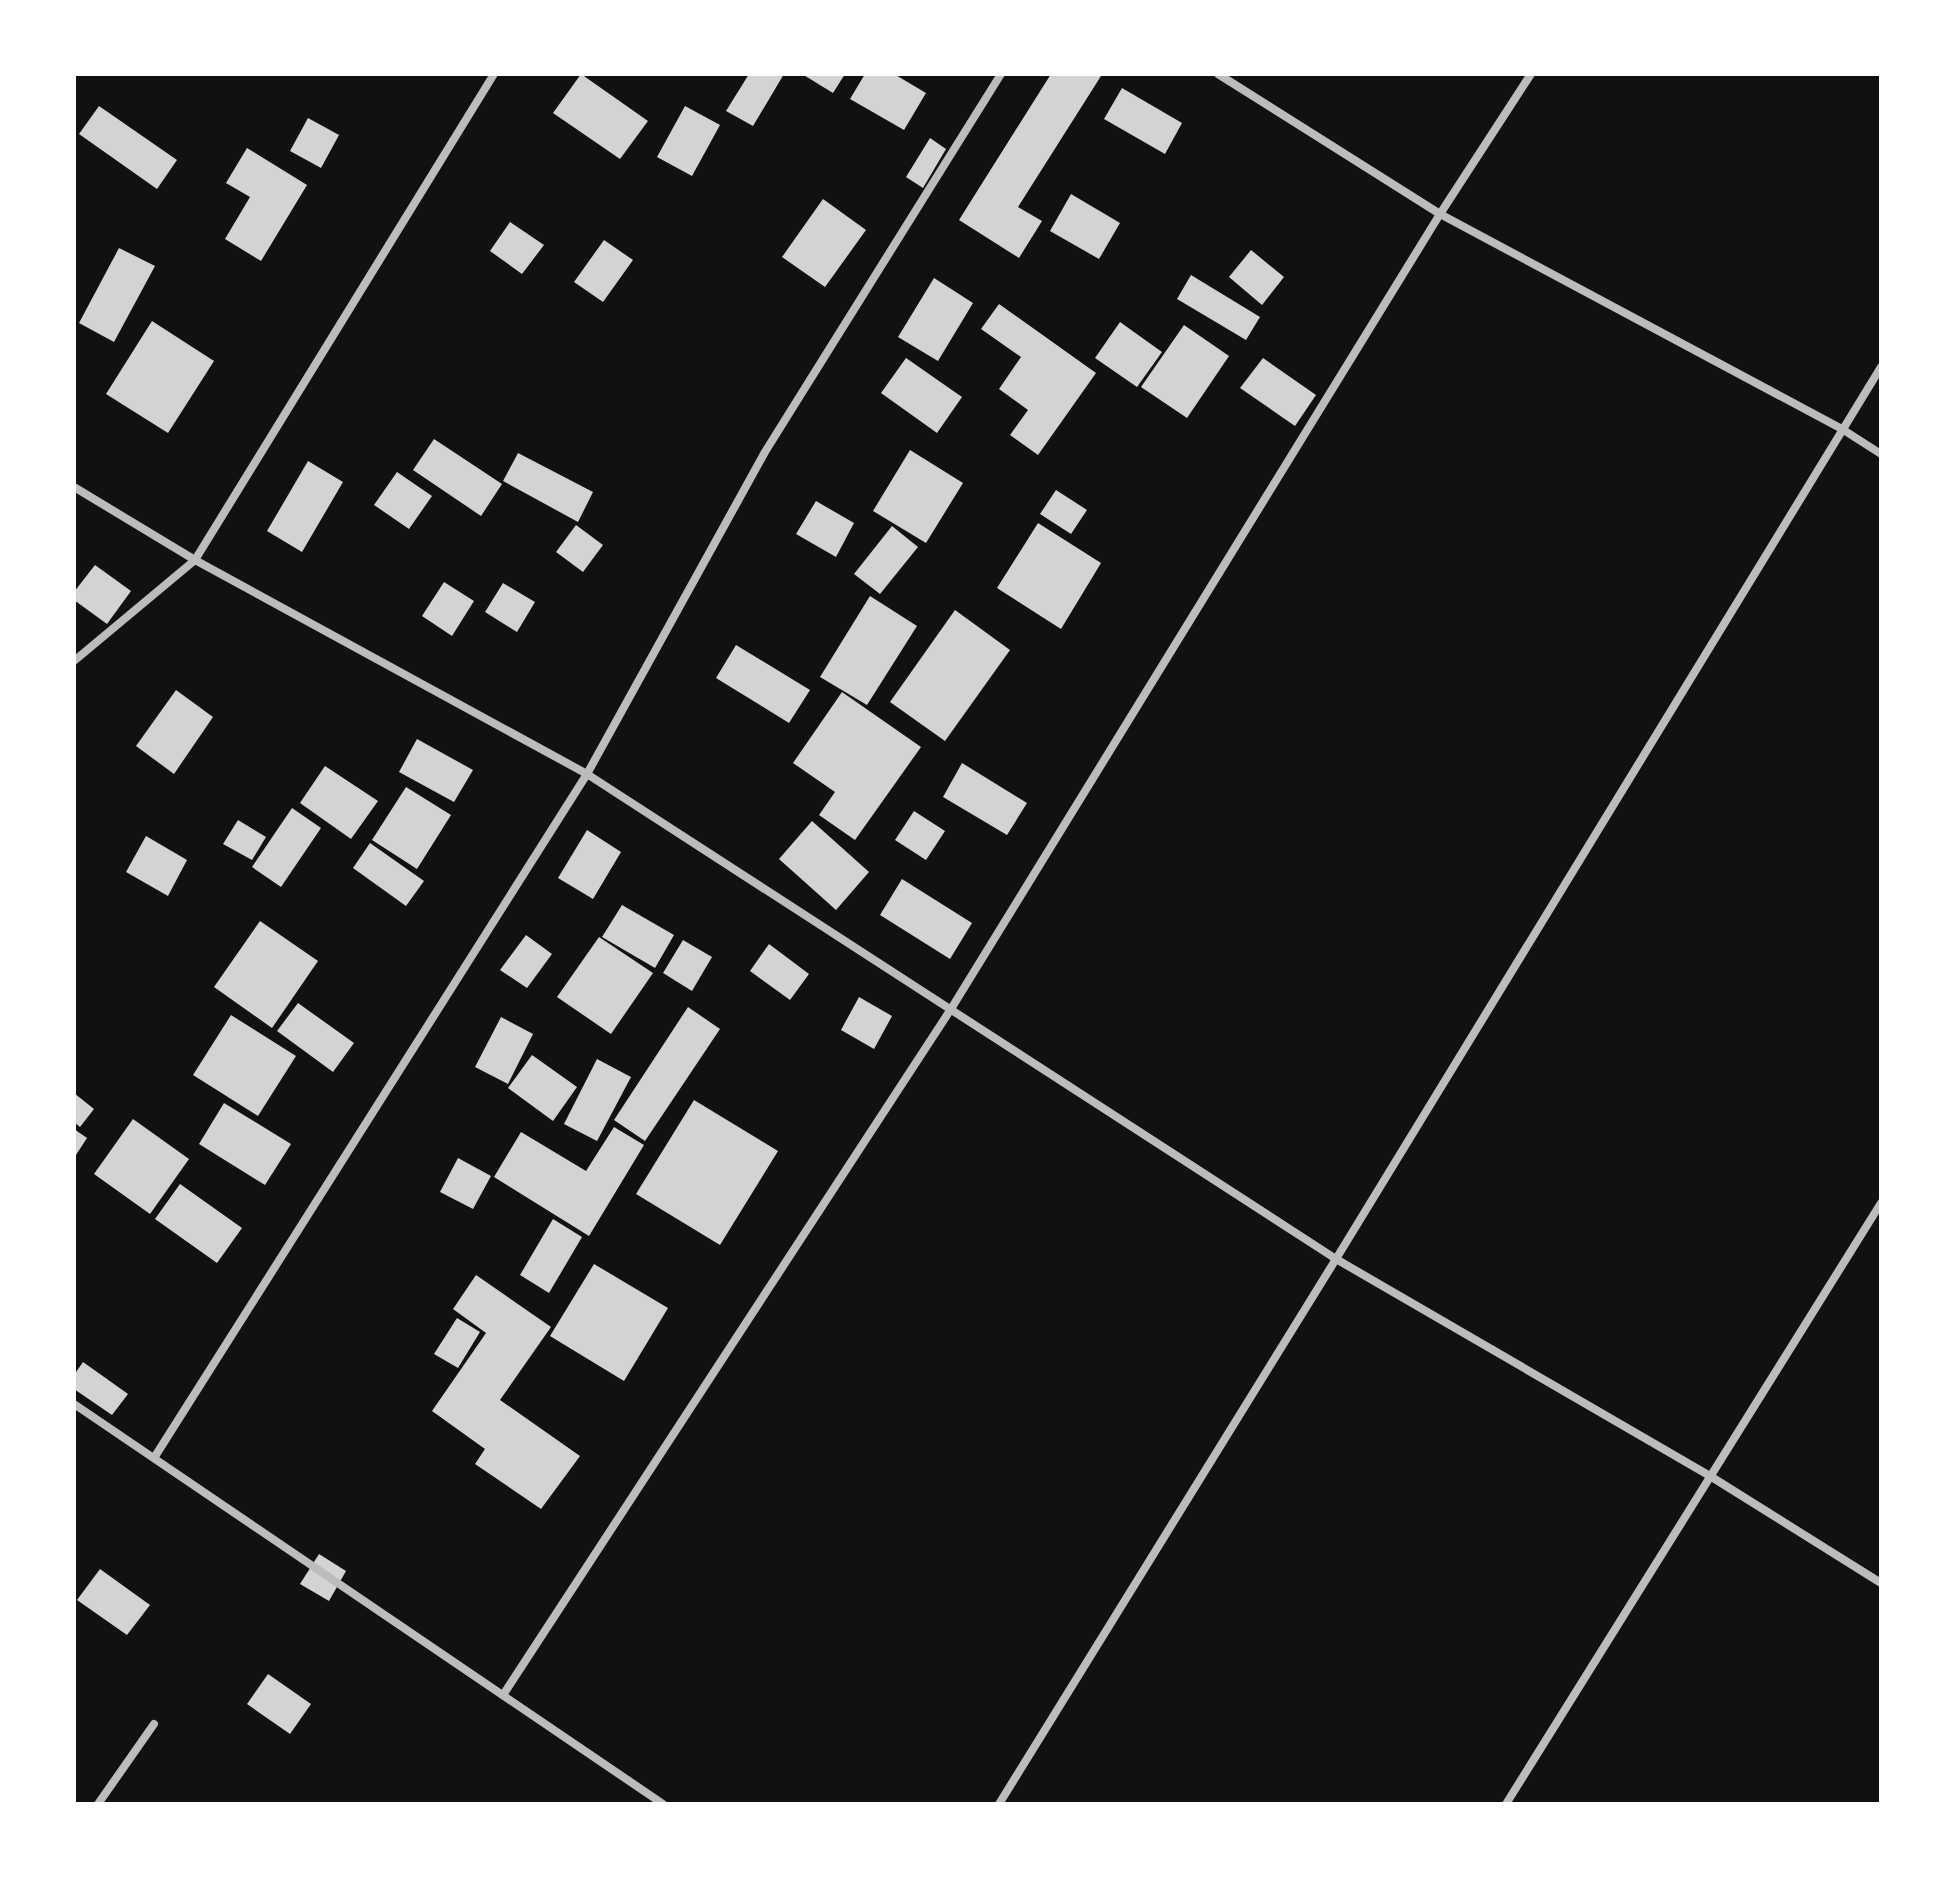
<svg xmlns="http://www.w3.org/2000/svg" width="1955" height="1878" font-family="Helvetica,sans-serif">
	<style>
		.building { fill: #d3d3d3 }
		.lines { fill: none; stroke-linecap: round; stroke-linejoin: round }
		.minor { stroke: #bcbcbc; stroke-width: 8 }
	</style>
	<rect width="100%" height="100%" fill="#111"/>
	<g class="building">
		<path d="M581,74L648,121L620,159L553,113Z"/>
		<path d="M749,74H784L753,126L726,111Z"/>
		<path d="M802,74H845L833,93Z"/>
		<path d="M865,74H894L926,93L904,130L850,99Z"/>
		<path d="M1051,74L1101,76L1018,207L1042,221L1019,258L959,220Z"/>
		<path d="M1122,88L1182,123L1165,154L1104,119Z"/>
		<path d="M99,106L177,160L157,189L79,134Z"/>
		<path d="M685,106L720,125L692,176L657,157Z"/>
		<path d="M308,118L339,135L321,168L290,151Z"/>
		<path d="M930,138L946,149L923,188L906,177Z"/>
		<path d="M247,148L307,185L261,261L225,239L250,197L226,183Z"/>
		<path d="M1071,194L1120,223L1099,259L1050,231Z"/>
		<path d="M823,199L866,230L825,287L782,257Z"/>
		<path d="M510,222L544,245L522,274L490,251Z"/>
		<path d="M604,240L633,260L603,302L574,282Z"/>
		<path d="M119,248L155,266L114,342L79,323Z"/>
		<path d="M1251,250L1284,277L1262,305L1229,277Z"/>
		<path d="M1191,275L1260,317L1246,340L1177,299Z"/>
		<path d="M934,278L973,303L938,361L898,337Z"/>
		<path d="M999,304L1096,373L1038,455L1010,435L1028,410L999,389L1021,357L981,329Z"/>
		<path d="M152,321L214,361L168,433L106,394Z"/>
		<path d="M1120,322L1162,352L1137,387L1095,358Z"/>
		<path d="M1184,325L1229,356L1187,418L1141,387Z"/>
		<path d="M906,358L962,397L937,433L881,393Z"/>
		<path d="M1263,358L1316,395L1295,426L1240,388Z"/>
		<path d="M434,439L502,484L481,516L413,470Z"/>
		<path d="M910,450L963,483L926,543L873,511Z"/>
		<path d="M518,453L593,492L578,522L503,481Z"/>
		<path d="M308,461L343,482L302,552L267,531Z"/>
		<path d="M397,472L432,496L409,529L374,505Z"/>
		<path d="M1056,490L1087,510L1071,534L1040,514Z"/>
		<path d="M816,501L854,523L836,557L796,534Z"/>
		<path d="M1038,523L1101,563L1061,629L997,588Z"/>
		<path d="M576,525L603,545L583,572L556,552Z"/>
		<path d="M892,526L918,547L880,594L854,574Z"/>
		<path d="M95,565L131,591L107,624L74,600V592Z"/>
		<path d="M444,582L474,601L452,636L422,616Z"/>
		<path d="M503,583L535,602L517,632L485,612Z"/>
		<path d="M870,596L917,626L867,705L820,677Z"/>
		<path d="M955,610L1010,650L945,741L890,702Z"/>
		<path d="M736,645L810,690L789,723L716,678Z"/>
		<path d="M176,690L213,717L174,774L136,746Z"/>
		<path d="M842,692L921,747L855,840L819,815L835,792L793,763Z"/>
		<path d="M417,739L473,770L454,802L399,772Z"/>
		<path d="M962,763L1027,803L1007,835L943,797Z"/>
		<path d="M325,766L378,801L351,839L300,803Z"/>
		<path d="M406,787L451,815L417,869L372,840Z"/>
		<path d="M292,808L321,828L281,887L252,867Z"/>
		<path d="M914,811L945,831L926,860L895,840Z"/>
		<path d="M238,820L266,837L252,860L223,844Z"/>
		<path d="M812,821L869,872L836,910L779,859Z"/>
		<path d="M587,830L621,852L593,899L558,878Z"/>
		<path d="M146,836L187,860L168,896L126,872Z"/>
		<path d="M370,843L424,881L406,906L353,868Z"/>
		<path d="M902,879L972,923L950,959L880,915Z"/>
		<path d="M622,905L674,935L655,968L602,937Z"/>
		<path d="M260,921L318,961L272,1028L214,987Z"/>
		<path d="M526,935L552,954L527,988L500,970Z"/>
		<path d="M599,937L653,973L611,1034L557,997Z"/>
		<path d="M683,940L712,957L692,991L663,973Z"/>
		<path d="M769,944L809,974L790,1000L750,971Z"/>
		<path d="M859,997L892,1016L874,1049L841,1030Z"/>
		<path d="M298,1003L354,1043L333,1072L277,1031Z"/>
		<path d="M688,1007L720,1029L645,1141L614,1120Z"/>
		<path d="M231,1015L296,1056L258,1116L193,1075Z"/>
		<path d="M501,1017L533,1034L508,1084L475,1067Z"/>
		<path d="M532,1055L577,1087L553,1121L508,1088Z"/>
		<path d="M597,1059L631,1077L597,1141L564,1124Z"/>
		<path d="M74,1093L94,1109L80,1127L74,1122Z"/>
		<path d="M694,1100L778,1151L720,1245L636,1194Z"/>
		<path d="M224,1103L291,1144L265,1185L199,1144Z"/>
		<path d="M133,1119L189,1159L150,1214L94,1174Z"/>
		<path d="M614,1127L644,1145L589,1236L494,1177L521,1132L586,1171Z"/>
		<path d="M74,1129L87,1138L74,1158Z"/>
		<path d="M458,1158L491,1176L473,1209L440,1192Z"/>
		<path d="M180,1184L242,1228L217,1263L155,1219Z"/>
		<path d="M553,1219L582,1237L549,1293L520,1275Z"/>
		<path d="M594,1264L668,1308L624,1381L550,1336Z"/>
		<path d="M476,1275L551,1327L500,1400L580,1456L541,1509L475,1464L485,1449L432,1411L486,1333L453,1309Z"/>
		<path d="M457,1318L480,1332L458,1368L434,1354Z"/>
		<path d="M83,1362L128,1394L112,1415L74,1389V1375Z"/>
		<path d="M319,1554L346,1571L329,1601L300,1584Z"/>
		<path d="M100,1569L150,1605L127,1635L77,1600Z"/>
		<path d="M268,1674L311,1704L290,1734L247,1704Z"/>
	</g>
	<g class="lines">
		<g class="minor">
			<path d="M1218,74L1440,214L1842,429L1881,454"/>
			<path d="M74,487L195,560L587,774L1336,1259L1710,1476L1881,1583"/>
			<path d="M74,661L195,560L494,74"/>
			<path d="M74,1404L663,1804"/>
			<path d="M154,1458L587,774L765,452L1001,74"/>
			<path d="M503,1695L951,1009L1440,214L1531,74"/>
			<path d="M98,1804L154,1724"/>
			<path d="M999,1804L1336,1259L1881,367"/>
			<path d="M1506,1804L1881,1203"/>
		</g>
	</g>
	<rect width="1955" height="1878" fill="none" stroke="#ffffff" stroke-width="152"/>
</svg>
